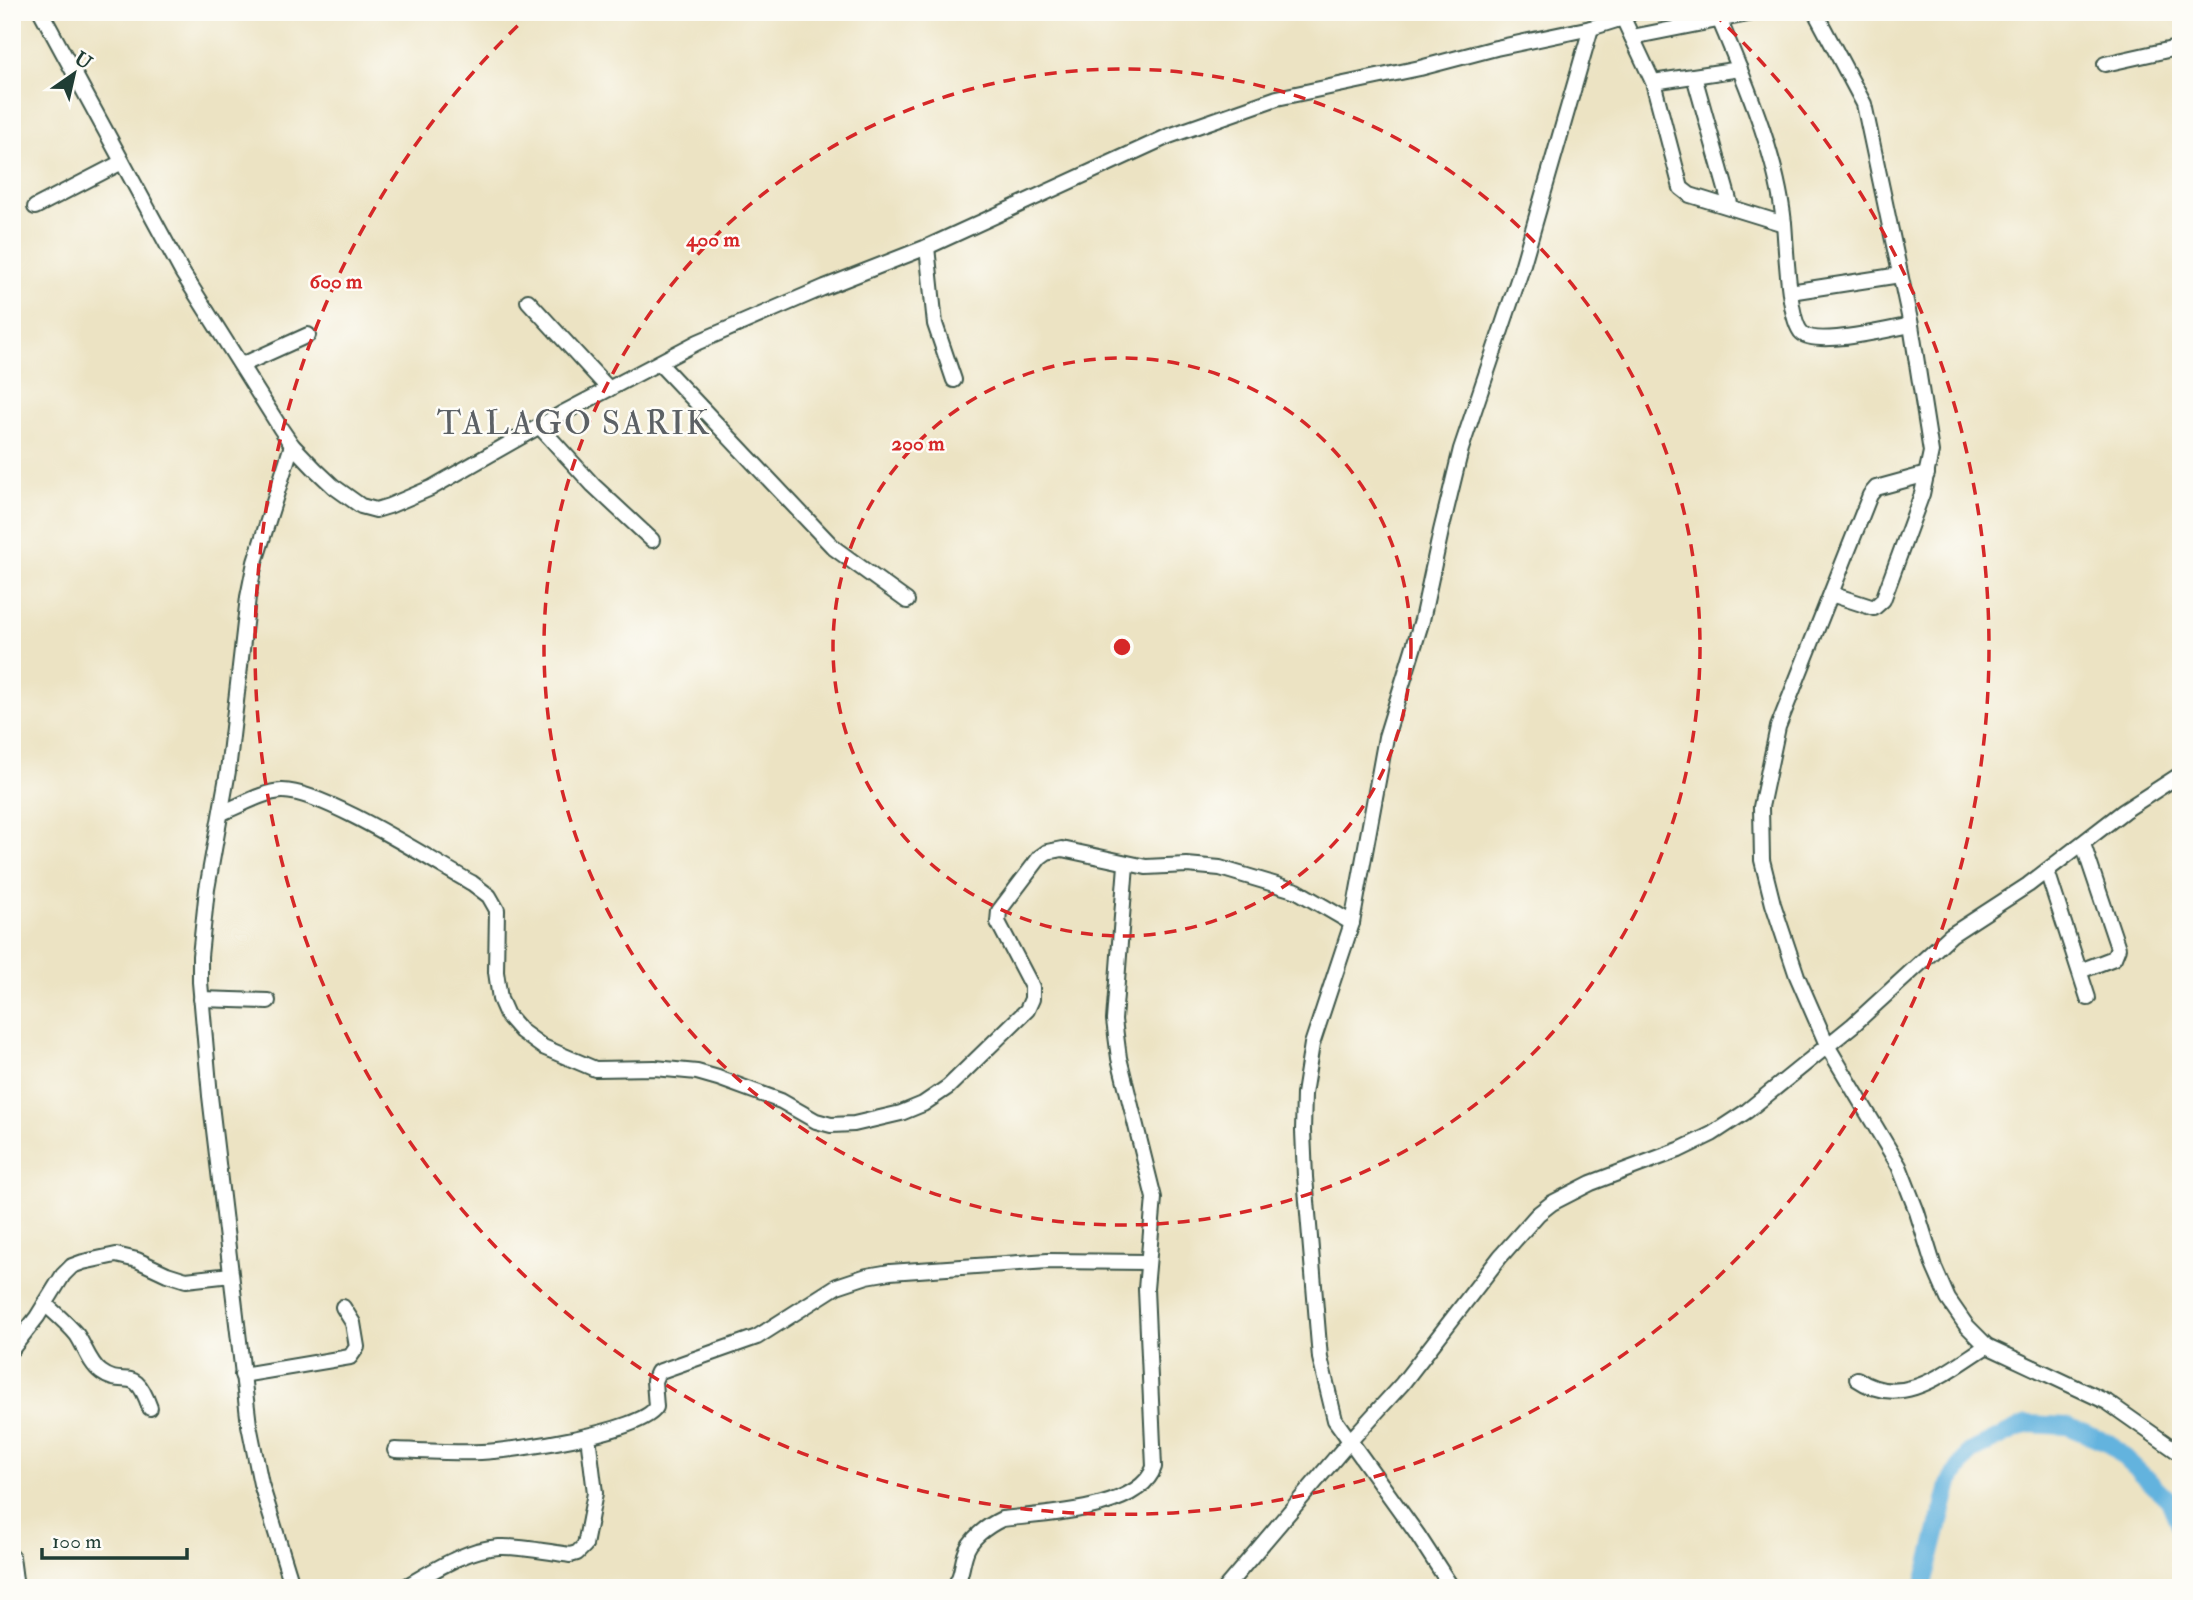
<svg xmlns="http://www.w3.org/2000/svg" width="2193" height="1600" font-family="'IM FELL Double Pica',serif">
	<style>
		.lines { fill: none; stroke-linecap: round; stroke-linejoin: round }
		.river { stroke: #63b3de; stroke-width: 18 }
		.minor-casing { stroke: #3e5649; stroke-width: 18 }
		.minor { stroke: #fff; stroke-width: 14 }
		.ring { fill: none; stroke: #d62828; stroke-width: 3.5; stroke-dasharray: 12 9 }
		.labels { text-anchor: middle; stroke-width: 5; stroke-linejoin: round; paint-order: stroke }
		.quarter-label { font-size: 33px; letter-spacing: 2px; fill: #5c6165; stroke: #fdfcf7 }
		.centre { fill: #d62828; stroke: #fdfcf7; stroke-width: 3.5 }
		.ring-label { font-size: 21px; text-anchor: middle; font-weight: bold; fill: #d62828; stroke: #fdfcf7; stroke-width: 5; stroke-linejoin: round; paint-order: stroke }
	</style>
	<rect width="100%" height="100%" fill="#fdfcf7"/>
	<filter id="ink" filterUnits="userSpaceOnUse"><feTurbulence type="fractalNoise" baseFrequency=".0143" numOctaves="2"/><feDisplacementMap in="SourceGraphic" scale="14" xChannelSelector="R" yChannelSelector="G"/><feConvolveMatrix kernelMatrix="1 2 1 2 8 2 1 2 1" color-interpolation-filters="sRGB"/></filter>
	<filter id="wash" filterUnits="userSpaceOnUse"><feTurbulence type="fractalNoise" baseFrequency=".00686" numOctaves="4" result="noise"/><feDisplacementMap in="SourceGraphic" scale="28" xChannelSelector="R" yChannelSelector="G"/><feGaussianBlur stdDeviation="1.57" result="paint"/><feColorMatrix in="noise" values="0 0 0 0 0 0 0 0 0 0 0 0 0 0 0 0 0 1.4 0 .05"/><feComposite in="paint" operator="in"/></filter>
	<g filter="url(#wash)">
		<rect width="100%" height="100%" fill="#ece3c3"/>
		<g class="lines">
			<path class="river" d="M1923,1588L1950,1482L1970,1452L2027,1424L2067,1426L2109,1443L2169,1500L2181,1529"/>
		</g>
	</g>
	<g filter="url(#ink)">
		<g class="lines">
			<defs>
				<g id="minor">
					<path d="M41,12L182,272L281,429L292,445L315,469L333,486L361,506L376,510L389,506L431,488L561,414L698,342L825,287L927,247L1169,136L1277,98L1420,68L1496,48L1591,28L1623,18L1633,12"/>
					<path d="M1815,12L1864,104L1911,325L1931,452L1922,494L1883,600L1874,608L1831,594"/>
					<path d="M1623,18L1653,82L1681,188L1690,195L1784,224"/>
					<path d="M1720,21C1746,84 1777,155 1784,223C1786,244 1788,320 1802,333C1816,347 1891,329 1911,325"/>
					<path d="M1632,37L1758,12"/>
					<path d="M2105,64L2181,47"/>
					<path d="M1694,76L1731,207"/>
					<path d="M1653,82L1740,69"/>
					<path d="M35,207L122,162"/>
					<path d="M927,247L935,324L954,380"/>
					<path d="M1790,292L1900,275"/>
					<path d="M528,301L609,389"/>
					<path d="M659,363L834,548L907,601"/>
					<path d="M242,365L308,335"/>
					<path d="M540,427L593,485L652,540"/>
					<path d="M292,445L255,562L248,597L228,771L207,889L200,956V982L210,1096L249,1425L261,1484L293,1588"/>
					<path d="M1927,474L1876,488L1870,495L1778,727L1761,807L1762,860L1773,904L1797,976L1828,1047L1899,1166L1917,1212L1934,1267L1948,1299L1966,1325L1987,1346L2107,1402L2181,1454"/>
					<path d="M221,813C240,806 262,792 282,791C323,790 432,861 472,883L489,896L497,910L496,972L500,999L507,1015L521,1031L543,1047L595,1069L655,1068L697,1072L718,1078L781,1101L816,1121L831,1125L854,1124L901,1113L923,1104L948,1087L1027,1010L1032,999V987L998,922L999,911L1040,857L1047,852L1062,849L1146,867L1187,865L1220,868L1297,891L1352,923"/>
					<path d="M2047,871L2088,998"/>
					<path d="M2080,971L2114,958L2118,948L2083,844"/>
					<path d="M201,999L268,1001"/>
					<path d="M45,1304C56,1314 68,1324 77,1335C85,1347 90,1364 101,1372C125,1390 134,1362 150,1408"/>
					<path d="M12,1349L37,1317L63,1275L72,1266L83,1262L116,1255L137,1260L167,1274L186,1280L231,1275"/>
					<path d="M242,1375L350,1357L357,1347L353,1323L343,1307"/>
					<path d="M1857,1379C1903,1411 1948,1370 1987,1346"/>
					<path d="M395,1450C424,1451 453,1453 481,1452C512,1451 643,1432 656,1407L654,1381L658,1372L757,1337L837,1286L867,1276L890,1272L1048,1261L1148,1262"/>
					<path d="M12,1557L16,1588"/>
					<path d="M403,1588C432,1572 465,1549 499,1547C522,1546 547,1552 570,1555L577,1553L585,1545L595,1493L588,1436"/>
					<path d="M953,1588C962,1577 961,1568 965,1555C969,1539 987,1526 1002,1519C1041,1514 1140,1511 1154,1467L1146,1289L1154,1198L1119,1058L1114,1020L1126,865"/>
					<path d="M1225,1588L1349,1442L1402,1384L1500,1257L1538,1214L1552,1203L1591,1183L1679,1150L1712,1134L1747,1111L1853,1025L1951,935L2028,885L2124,811L2181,774"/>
					<path d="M1452,1588L1417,1534L1335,1420L1320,1358L1305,1177L1303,1131L1304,1094L1312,1044L1352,923L1386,737L1422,620L1441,531L1461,449L1521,271L1591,28"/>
				</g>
			</defs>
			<use href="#minor" class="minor-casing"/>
			<use href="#minor" class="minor"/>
		</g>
	</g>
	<g class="ring">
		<circle cx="1122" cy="647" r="289"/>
		<circle cx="1122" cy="647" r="578"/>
		<path d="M1713 13A867 867 0 1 1 531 13"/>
	</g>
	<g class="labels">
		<g class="quarter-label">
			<text x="574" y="434">TALAGO SARIK</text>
		</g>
	</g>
	<circle cx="1122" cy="647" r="10" class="centre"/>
	<g class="ring-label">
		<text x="713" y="246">400 m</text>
		<text x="336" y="288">600 m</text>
		<text x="918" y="450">200 m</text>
	</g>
	<rect width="2193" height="1600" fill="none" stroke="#fdfcf7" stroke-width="42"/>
	<g transform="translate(74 74) rotate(34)" stroke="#fdfcf7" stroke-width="5" paint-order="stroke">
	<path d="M0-5L12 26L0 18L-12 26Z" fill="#1f3d34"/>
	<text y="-10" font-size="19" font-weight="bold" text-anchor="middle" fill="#1f3d34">U</text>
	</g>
	<path d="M42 1548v10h145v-10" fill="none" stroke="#1f3d34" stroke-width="3.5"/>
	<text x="52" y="1548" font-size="21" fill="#1f3d34" stroke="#fdfcf7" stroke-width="5" paint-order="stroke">100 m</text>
</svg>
